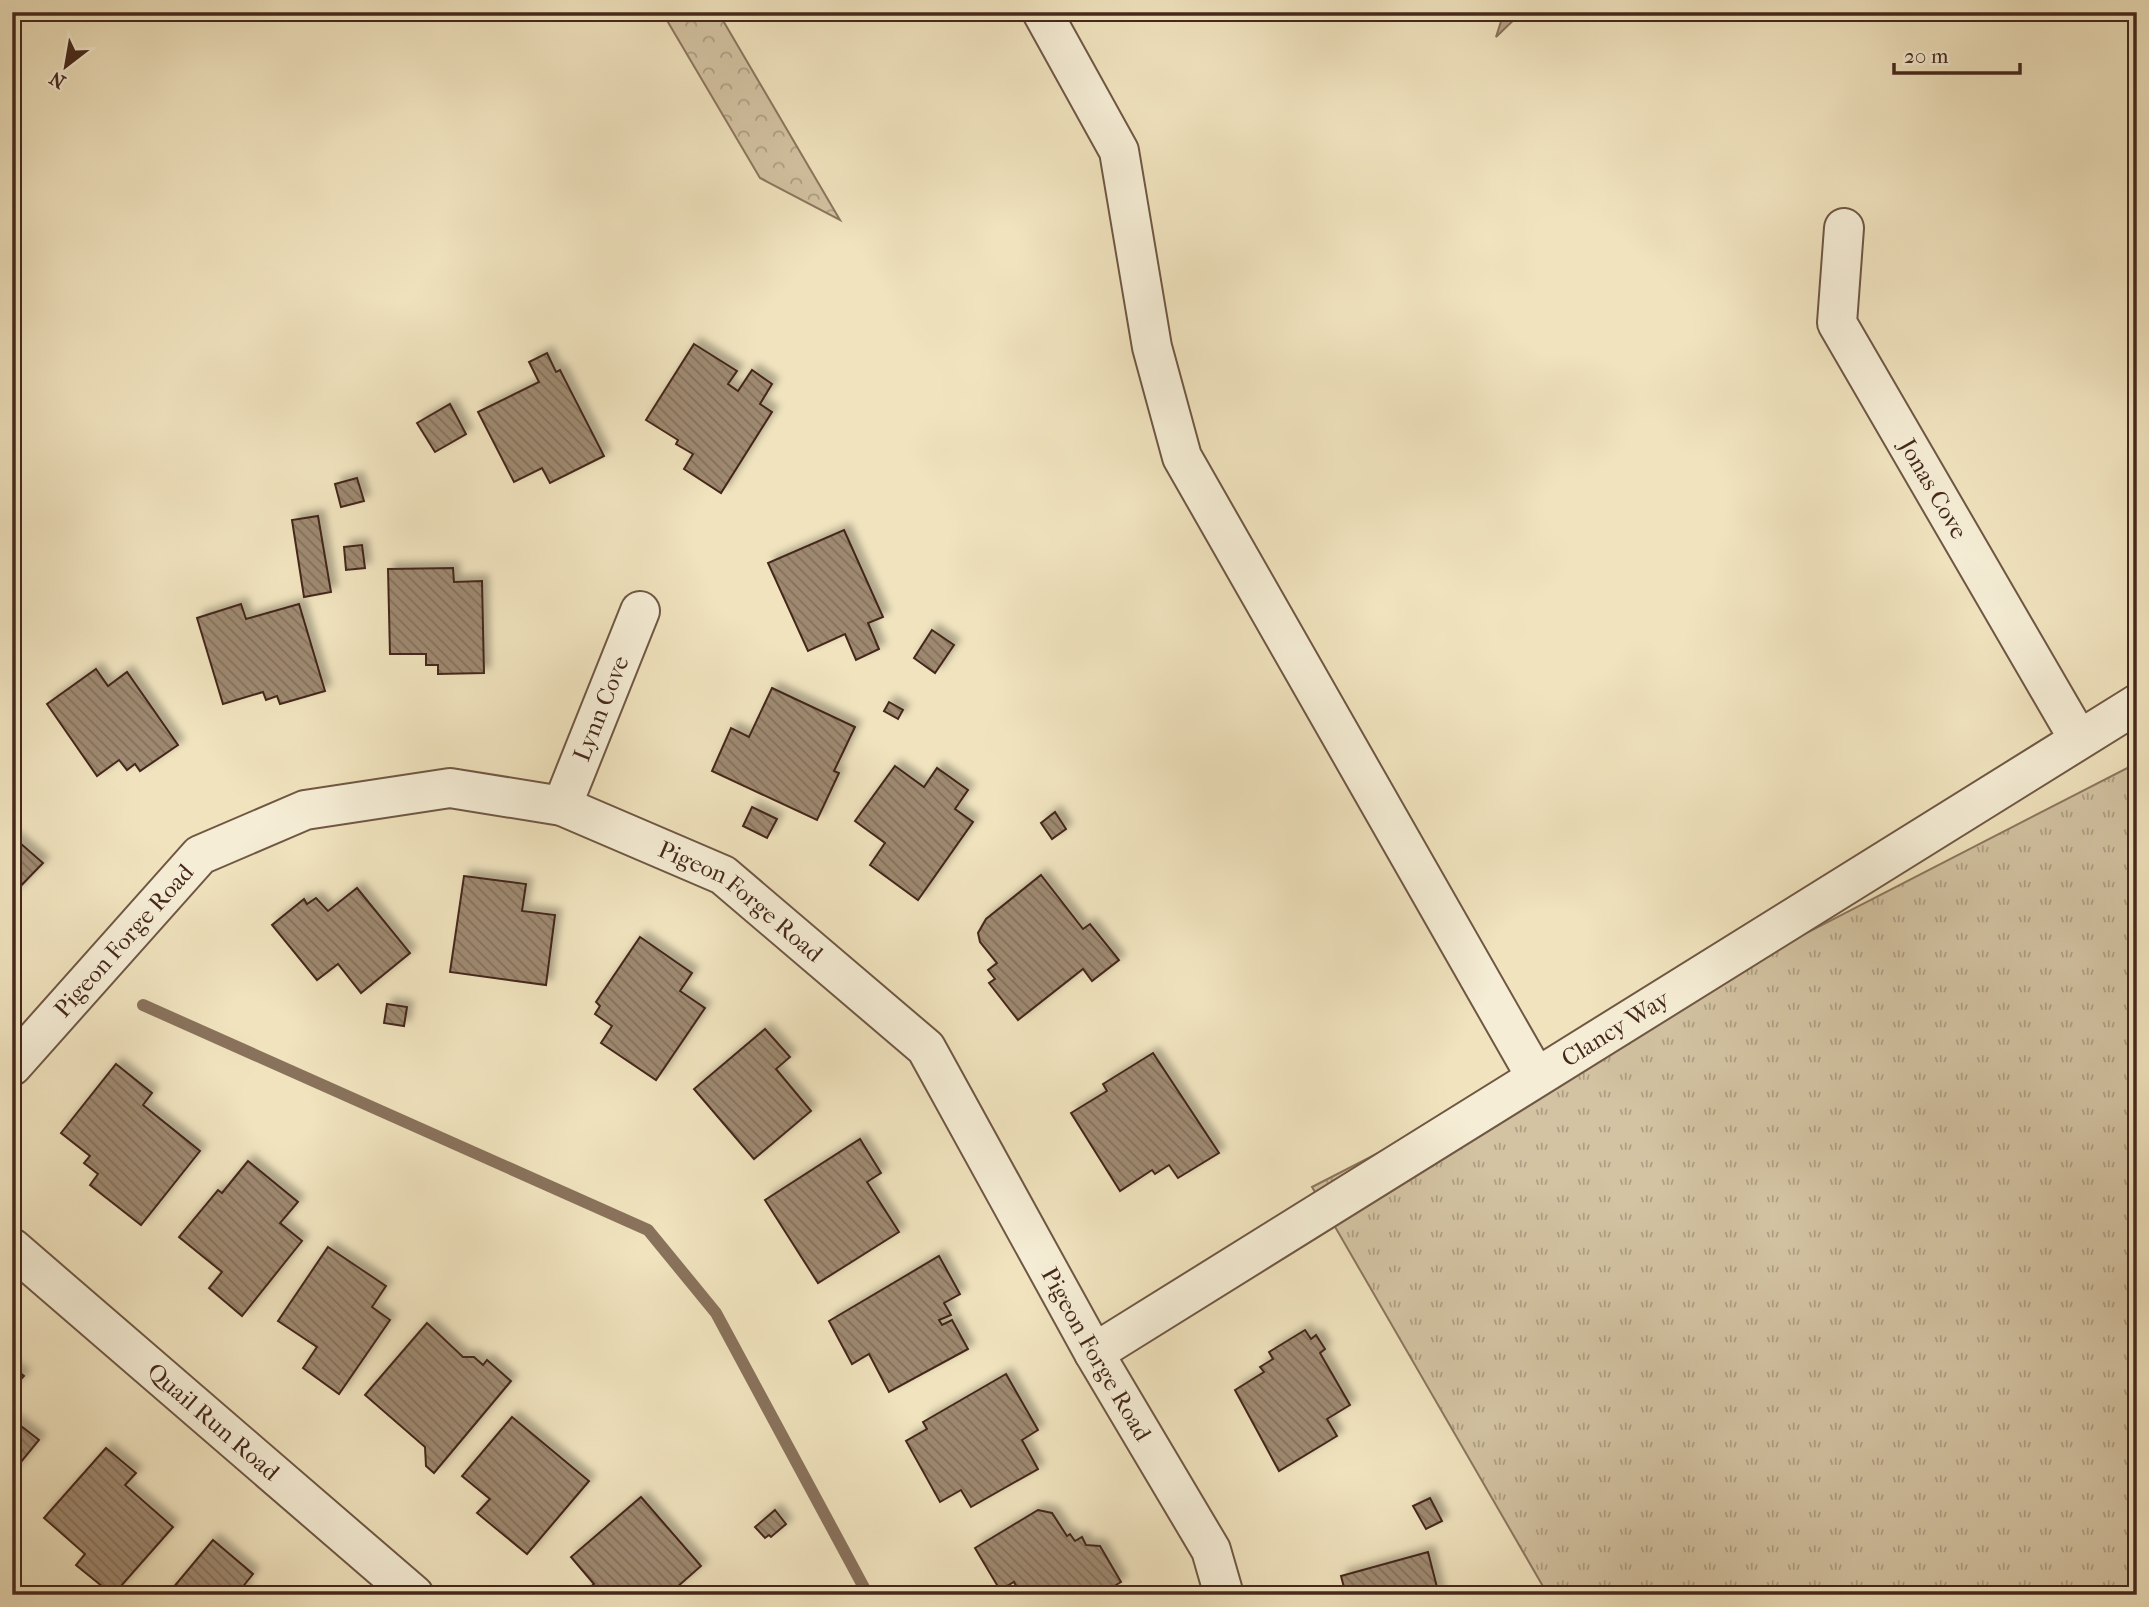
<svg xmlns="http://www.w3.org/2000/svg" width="2149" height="1607" font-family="'IM FELL French Canon',serif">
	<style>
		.grass { fill: url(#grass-tufts); stroke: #8c765e; stroke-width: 2 }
		.forest { fill: url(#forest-crowns); stroke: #8c765e; stroke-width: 2 }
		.water { fill: #b6a387; stroke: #89725c; stroke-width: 2 }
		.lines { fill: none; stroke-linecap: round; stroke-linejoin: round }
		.stream { stroke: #89725c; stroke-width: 12 }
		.building { fill: url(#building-back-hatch); stroke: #45281b; stroke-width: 2; filter: url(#shadow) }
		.street-casing { stroke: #705744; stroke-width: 42 }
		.street { stroke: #f5edd5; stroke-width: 38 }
		.labels { text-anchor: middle; stroke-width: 5; stroke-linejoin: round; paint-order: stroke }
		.street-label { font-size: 24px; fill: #45281b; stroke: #f5edd5 }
	</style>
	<defs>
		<pattern id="grass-tufts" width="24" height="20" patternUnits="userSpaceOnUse" patternTransform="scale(1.75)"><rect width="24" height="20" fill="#d3c3a2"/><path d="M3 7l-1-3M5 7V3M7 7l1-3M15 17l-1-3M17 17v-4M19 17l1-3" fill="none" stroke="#ad9e83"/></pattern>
		<pattern id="forest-crowns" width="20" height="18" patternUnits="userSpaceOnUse" patternTransform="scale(1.75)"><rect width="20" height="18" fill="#d3c3a2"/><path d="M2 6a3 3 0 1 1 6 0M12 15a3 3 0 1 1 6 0" fill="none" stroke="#ad9e83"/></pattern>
		<pattern id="building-back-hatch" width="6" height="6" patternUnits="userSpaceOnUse" patternTransform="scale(1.75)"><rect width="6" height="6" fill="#9e8970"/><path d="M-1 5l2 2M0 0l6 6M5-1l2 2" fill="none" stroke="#83705b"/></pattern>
		<filter id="shadow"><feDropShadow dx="6" dy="-6" stdDeviation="3.5" flood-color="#0004"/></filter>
	</defs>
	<rect width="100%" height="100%" fill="#f0e3be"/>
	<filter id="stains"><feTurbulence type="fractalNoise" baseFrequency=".00286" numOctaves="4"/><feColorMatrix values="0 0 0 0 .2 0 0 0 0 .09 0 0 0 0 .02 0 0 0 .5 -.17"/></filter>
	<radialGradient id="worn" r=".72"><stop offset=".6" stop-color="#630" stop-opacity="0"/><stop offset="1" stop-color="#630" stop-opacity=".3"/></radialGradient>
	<path class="grass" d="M2137,763V1595H1548L1312,1187Z"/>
	<path class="forest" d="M662,12H718L840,220L760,178Z"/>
	<path class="water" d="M1504,12H1522L1496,37Z"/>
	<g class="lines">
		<path class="stream" d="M143,1005L648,1230L716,1313L868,1595"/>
	</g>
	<g class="building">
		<path d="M694,344L737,371L728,384L738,391L752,370L772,384L760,404L772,412L721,493L684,469L693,454L676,444L678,440L646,420Z"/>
		<path d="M547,353L556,372L560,370L604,456L550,483L542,468L514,482L478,412L539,382L529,362Z"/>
		<path d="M450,404L466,434L435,452L417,423Z"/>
		<path d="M357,478L364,501L341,507L335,484Z"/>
		<path d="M318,516L331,592L304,597L292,520Z"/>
		<path d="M844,530L883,617L868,623L879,649L856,660L845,634L808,651L768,563Z"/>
		<path d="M362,545L365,568L346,570L344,547Z"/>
		<path d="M453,568L454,582L482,581L484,673L438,674V665H426V654H390L388,569Z"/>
		<path d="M241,604L246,619L299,604L325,691L280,704L277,696L266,700L263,692L223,704L197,618Z"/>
		<path d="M932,630L954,645L935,673L914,658Z"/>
		<path d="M96,669L108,686L127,672L178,745L140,771L135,764L127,770L119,760L97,776L47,704Z"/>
		<path d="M772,688L855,727L834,771L839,773L817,820L712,771L731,728L749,737Z"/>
		<path d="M889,702L903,710L898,719L884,711Z"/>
		<path d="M895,766L924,787L937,768L968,790L955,809L973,822L918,900L870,865L885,843L855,821Z"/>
		<path d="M752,807L777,819L767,838L743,826Z"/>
		<path d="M1055,812L1066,829L1052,839L1041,823Z"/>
		<path d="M12,836L43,863L12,895Z"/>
		<path d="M1041,875L1083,929L1090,924L1119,960L1092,981L1083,969L1018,1020L989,983L995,979L988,970L997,963L980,942L978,933L986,919Z"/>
		<path d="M464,876L526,884L522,911L555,915L546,985L450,972Z"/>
		<path d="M357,888L410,953L361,993L338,964L317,980L272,925L304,899L307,904L316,898L328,911Z"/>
		<path d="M640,937L692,973L680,991L705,1008L656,1080L601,1043L612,1026L595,1014L600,1006L596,1002Z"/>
		<path d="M387,1004L407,1007L404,1026L384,1023Z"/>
		<path d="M765,1029L790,1057L776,1069L811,1111L754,1159L694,1089Z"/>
		<path d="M1153,1053L1219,1153L1178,1178L1169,1165L1155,1174L1152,1170L1120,1191L1071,1113L1107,1091L1103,1084Z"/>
		<path d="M116,1064L152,1093L143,1105L200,1151L141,1225L90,1185L98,1174L84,1163L90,1156L61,1133Z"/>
		<path d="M860,1139L881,1173L867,1182L899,1232L818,1283L765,1200Z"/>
		<path d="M248,1161L298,1202L280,1223L302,1241L242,1316L209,1288L222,1272L179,1237L218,1190L222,1193Z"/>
		<path d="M328,1247L386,1286L372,1307L390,1320L339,1394L303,1368L317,1347L278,1321Z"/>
		<path d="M939,1256L960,1294L944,1303L951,1315L939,1320L942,1325L952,1320L968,1349L889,1392L869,1354L852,1364L829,1321Z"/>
		<path d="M427,1323L463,1357H474L483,1365L487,1360L511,1381L434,1473L426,1466L425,1447L365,1395Z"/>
		<path d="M1305,1330L1311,1339L1316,1335L1325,1349L1320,1353L1350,1405L1327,1419L1337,1436L1279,1471L1235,1390L1264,1372L1260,1367L1273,1359L1269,1352Z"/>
		<path d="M12,1367L24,1376L12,1389Z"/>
		<path d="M1006,1374L1038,1430L1022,1440L1038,1469L971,1507L961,1490L940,1502L906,1441L927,1429L923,1422Z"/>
		<path d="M512,1417L589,1481L527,1554L477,1513L490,1499L462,1476Z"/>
		<path d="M12,1419L39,1440L12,1473Z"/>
		<path d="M106,1448L136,1473L125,1485L173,1527L113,1595L76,1565L85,1554L44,1518Z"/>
		<path d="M641,1497L701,1566L668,1595H590L586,1591L594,1584L571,1557Z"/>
		<path d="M1430,1498L1442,1521L1426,1529L1413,1506Z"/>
		<path d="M775,1510L786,1524L771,1537L769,1535L765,1538L755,1527Z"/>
		<path d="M1038,1510L1052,1513L1067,1536L1070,1534L1075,1541L1082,1537L1086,1545L1100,1546L1121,1582L1099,1595H1021L1014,1582L1000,1590L975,1548Z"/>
		<path d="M213,1540L253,1574L241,1589L248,1595H167Z"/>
		<path d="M1428,1552L1439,1595H1346L1341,1576Z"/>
	</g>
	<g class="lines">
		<defs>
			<g id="street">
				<path d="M1042,12L1119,151L1152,347L1182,457L1536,1077"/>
				<path id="s1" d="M1844,228L1837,323L2078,738"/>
				<path id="s2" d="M562,806L640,611"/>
				<path id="s3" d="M12,1066L200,855L305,810L450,788L562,806L723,875L926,1048L1094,1353L1211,1550L1224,1595"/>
				<path id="s4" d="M12,1248L414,1595"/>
				<path id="s5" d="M1094,1353L2137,704"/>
			</g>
		</defs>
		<use href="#street" class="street-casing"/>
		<use href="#street" class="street"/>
	</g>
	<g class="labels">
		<g class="street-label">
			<text dy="8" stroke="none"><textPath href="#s1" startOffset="287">Jonas Cove</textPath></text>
			<text dy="8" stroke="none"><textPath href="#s2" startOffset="105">Lynn Cove</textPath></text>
			<text dy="8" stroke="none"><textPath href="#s3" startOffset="861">Pigeon Forge Road</textPath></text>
			<text dy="8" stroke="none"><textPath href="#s3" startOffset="168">Pigeon Forge Road</textPath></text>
			<text dy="8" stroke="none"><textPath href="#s5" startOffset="614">Clancy Way</textPath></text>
			<text dy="8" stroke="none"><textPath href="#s3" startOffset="1449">Pigeon Forge Road</textPath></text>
			<text dy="8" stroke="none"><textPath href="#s4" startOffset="266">Quail Run Road</textPath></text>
		</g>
	</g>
	<rect width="2149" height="1607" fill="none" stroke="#f0e3be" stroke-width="42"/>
	<rect x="14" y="14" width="2121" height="1579" fill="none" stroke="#45281b" stroke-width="3.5"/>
	<rect x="21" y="21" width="2107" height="1565" fill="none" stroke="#45281b" stroke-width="2"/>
	<g transform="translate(66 66) rotate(211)" stroke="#f5edd5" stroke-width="5" paint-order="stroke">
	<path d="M0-5L12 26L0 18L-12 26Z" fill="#45281b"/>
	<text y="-10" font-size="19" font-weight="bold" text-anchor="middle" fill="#45281b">N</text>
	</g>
	<path d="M1894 63v10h126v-10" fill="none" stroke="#45281b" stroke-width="3.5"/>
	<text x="1904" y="63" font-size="21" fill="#45281b" stroke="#f5edd5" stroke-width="5" paint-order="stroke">20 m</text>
	<rect width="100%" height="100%" filter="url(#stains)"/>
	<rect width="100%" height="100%" fill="url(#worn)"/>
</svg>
